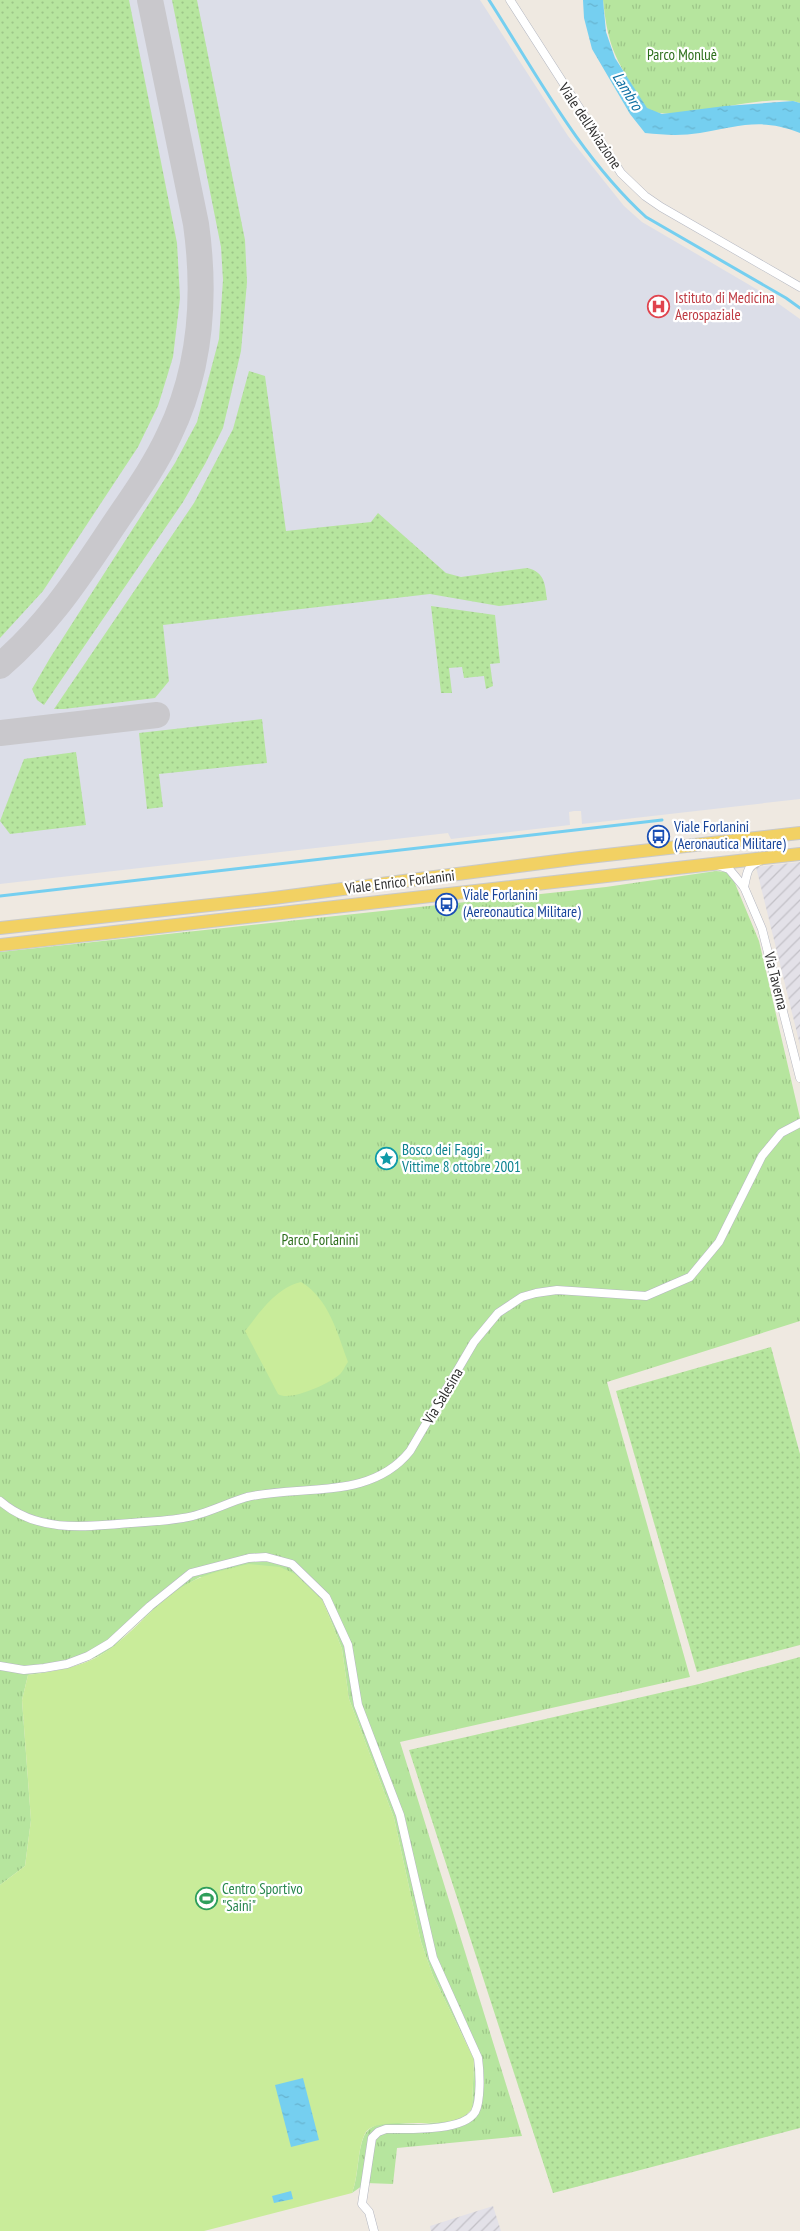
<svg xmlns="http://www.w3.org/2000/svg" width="800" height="2231" font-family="'PT Sans Narrow',sans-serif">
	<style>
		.industrial { fill: url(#industrial-furrows) }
		.airport { fill: #dcdee8 }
		.grass { fill: url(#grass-dots) }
		.park { fill: url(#park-tufts) }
		.pitch { fill: #c9ec9a }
		.water { fill: url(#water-ripples) }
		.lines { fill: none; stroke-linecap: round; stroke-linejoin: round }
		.stream { stroke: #75cff0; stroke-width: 3 }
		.taxiway { stroke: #c9c8cc; stroke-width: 26 }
		.street-casing { stroke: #b4b7c1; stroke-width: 9 }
		.primary-casing { stroke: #c9c9c9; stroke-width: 14 }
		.street { stroke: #fff; stroke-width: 8 }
		.primary { stroke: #f2d163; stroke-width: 12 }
		.labels { text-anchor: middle; stroke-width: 4.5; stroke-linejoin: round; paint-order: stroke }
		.park-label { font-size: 15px; fill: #2c6e1b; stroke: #fff }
		.street-label { font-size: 15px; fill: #2e2e2e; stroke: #fff }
		.health-label { font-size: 15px; fill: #be3a42; stroke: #fff; text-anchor: start }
		.transit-label { font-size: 15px; fill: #164399; stroke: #fff; text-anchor: start }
		.culture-label { font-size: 15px; fill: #0d838f; stroke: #fff; text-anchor: start }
		.leisure-label { font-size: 15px; fill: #27864d; stroke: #fff; text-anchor: start }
		.water-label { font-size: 16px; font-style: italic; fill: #0d6fa3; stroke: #fff }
	</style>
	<defs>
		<pattern id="industrial-furrows" width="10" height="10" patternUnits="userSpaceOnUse" patternTransform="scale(1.25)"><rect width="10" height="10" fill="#e3e1e8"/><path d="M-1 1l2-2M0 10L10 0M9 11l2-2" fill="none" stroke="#c3c1c7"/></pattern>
		<pattern id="grass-dots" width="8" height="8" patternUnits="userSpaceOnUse" patternTransform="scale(1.25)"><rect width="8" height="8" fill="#b6e59e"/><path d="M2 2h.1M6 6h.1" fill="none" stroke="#9dc588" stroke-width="1.8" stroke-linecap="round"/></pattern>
		<pattern id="park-tufts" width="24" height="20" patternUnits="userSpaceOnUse" patternTransform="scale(1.25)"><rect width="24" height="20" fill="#b6e59e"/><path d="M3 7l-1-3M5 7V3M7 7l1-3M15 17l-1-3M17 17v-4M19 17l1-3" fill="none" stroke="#9dc588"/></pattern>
		<pattern id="water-ripples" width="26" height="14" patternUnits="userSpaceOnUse" patternTransform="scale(1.25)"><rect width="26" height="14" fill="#75cff0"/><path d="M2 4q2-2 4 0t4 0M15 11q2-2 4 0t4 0" fill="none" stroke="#66b2ce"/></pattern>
	</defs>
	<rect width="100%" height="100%" fill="#efe9e1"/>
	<g class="industrial">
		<path d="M800,862V1045L756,867Z"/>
		<path d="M493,2206L501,2231H431L430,2226Z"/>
	</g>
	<path class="airport" d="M0,0H480L568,136L624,206L642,222L765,294L800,319V799L582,824L581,811H574L569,812L570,825L451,839L448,833L0,884Z"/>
	<g class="grass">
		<path d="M0,0H129L177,243L180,298L173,357L158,406L138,447L43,591L0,638Z"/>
		<path d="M172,0H197L245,240L247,282L241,351L223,428L205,464L183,502L44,705L37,700L32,689L50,658L175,463L197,422L219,339L223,280L221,247Z"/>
		<path d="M249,371L265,376L286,531L371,522L378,513L446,573L461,577L527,568C545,572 545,584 547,600L499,606L430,594L163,625L169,681L155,698L64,709H54L194,503L233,429Z"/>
		<path d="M431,606L495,615L500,663L490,664L493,686L486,689L484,676L464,678L462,667L449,668L452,693H441Z"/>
		<path d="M262,719L267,763L159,774L163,807L147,809L139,733Z"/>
		<path d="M76,752L86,825L10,834L0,821L24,759Z"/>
		<path d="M771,1347L800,1454V1645L697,1672L616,1391Z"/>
		<path d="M800,1657V2128L553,2193L409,1750L699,1684Z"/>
	</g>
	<g class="park">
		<path d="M603,0H800V103C767,90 667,127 646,108C640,102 635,89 630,82C611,51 607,36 603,0Z"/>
		<path d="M716,871L726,872L734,881L759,941L800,1118V1321L607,1382L690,1677L400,1742L522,2136L397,2148L393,2184L366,2183L352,2193C359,2175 357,2152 364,2136C374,2116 403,2125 421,2124C437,2123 454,2120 469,2113L472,2108L474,2059L433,1976L421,1942L394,1818L349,1699L342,1649L323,1601L200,1577C175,1590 153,1610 132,1629C125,1635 119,1643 112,1648C87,1665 58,1671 28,1675L22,1700L31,1820L25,1866L0,1885V952L606,887Z"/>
	</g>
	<g class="pitch">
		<path d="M301,1282C329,1299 337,1332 348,1362C345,1366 343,1372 339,1375C328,1384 290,1402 278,1394L245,1331C260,1312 276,1288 301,1282Z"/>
		<path d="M249,1564L280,1567L295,1574L323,1601L342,1649L349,1699L394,1818L421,1942L433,1976L474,2059L472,2108C457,2136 380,2112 366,2132C357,2146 359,2176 352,2193L204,2231H0V1885L25,1866L31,1820L22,1700L28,1675C57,1671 90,1666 114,1646C138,1627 159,1600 187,1584C206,1573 228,1569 249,1564Z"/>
	</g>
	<g class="water">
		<path d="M583,0H603L606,32L615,58L647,108L662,114L725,106L793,101L800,103V133C761,117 738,127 700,133C681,136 664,135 645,133L630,114L592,49L584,18Z"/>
		<path d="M303,2078L319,2140L291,2147L275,2085Z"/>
		<path d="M291,2191L293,2199L274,2203L272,2196Z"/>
	</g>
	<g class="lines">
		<g class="stream">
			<path d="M489,0C537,75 580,157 646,217L786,298L800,308"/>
			<path d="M0,896L662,820"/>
		</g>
		<g class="taxiway">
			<path d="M0,666C44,628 73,586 105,538C127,504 152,472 169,435C201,369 206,296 196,224L150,0"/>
			<path d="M0,733L157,715"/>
		</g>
		<defs>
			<g id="street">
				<path d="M510,0L621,173L645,196L661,207L800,287"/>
				<path d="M720,866L729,869L744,887L762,929L800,1078"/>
				<path d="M744,887C747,876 746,866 758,862"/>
				<path d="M0,1501C37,1533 85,1527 130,1523C147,1522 165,1521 183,1518C205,1515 226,1503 247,1497C302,1484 370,1501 410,1451L474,1342L498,1313L522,1297L536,1293L557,1290L646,1296L690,1277L719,1242L762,1156L781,1133L800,1123"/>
				<path d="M0,1666L24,1670L44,1668L67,1664L88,1656L110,1643L150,1606L191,1573L249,1558L266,1557L292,1564L326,1597L348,1645L358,1705L400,1815L433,1958L478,2058C480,2072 481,2101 475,2112C463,2132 406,2129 386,2129L378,2132L372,2138L362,2204L369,2212L374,2231"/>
			</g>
			<g id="primary">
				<path d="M0,928L274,898L580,858L800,833"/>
				<path d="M0,945L800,854"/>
			</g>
		</defs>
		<use href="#street" class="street-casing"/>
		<use href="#primary" class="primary-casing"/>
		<use href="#street" class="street"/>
		<use href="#primary" class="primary"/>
	</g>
	<defs>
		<symbol id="hospital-ring" viewBox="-11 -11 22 22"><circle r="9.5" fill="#fff" stroke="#e0444e" stroke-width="1.5"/><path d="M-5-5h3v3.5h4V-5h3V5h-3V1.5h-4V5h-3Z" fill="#e0444e"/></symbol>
		<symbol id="bus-ring" viewBox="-11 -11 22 22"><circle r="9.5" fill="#fff" stroke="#1a4fb4" stroke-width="1.5"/><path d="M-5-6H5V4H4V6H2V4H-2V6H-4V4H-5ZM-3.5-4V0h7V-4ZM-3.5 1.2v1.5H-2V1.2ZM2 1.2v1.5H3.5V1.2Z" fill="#1a4fb4"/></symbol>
		<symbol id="sight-ring" viewBox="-11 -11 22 22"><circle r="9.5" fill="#fff" stroke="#0f9aa8" stroke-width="1.5"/><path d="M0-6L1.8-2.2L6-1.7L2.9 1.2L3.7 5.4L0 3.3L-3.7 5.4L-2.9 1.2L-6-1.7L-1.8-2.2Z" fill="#0f9aa8"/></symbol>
		<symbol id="stadium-ring" viewBox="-11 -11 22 22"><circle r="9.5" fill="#fff" stroke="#2e9e5b" stroke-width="1.5"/><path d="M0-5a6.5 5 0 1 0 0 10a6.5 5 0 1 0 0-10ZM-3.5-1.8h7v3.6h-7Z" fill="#2e9e5b"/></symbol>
	</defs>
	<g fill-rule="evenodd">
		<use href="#hospital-ring" x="646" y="294" width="25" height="25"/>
		<use href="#bus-ring" x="646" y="824" width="25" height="25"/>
		<use href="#bus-ring" x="434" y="892" width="25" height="25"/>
		<use href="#sight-ring" x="374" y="1146" width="25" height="25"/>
		<use href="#stadium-ring" x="194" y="1886" width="25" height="25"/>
	</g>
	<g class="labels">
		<g class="park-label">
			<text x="682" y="60">Parco Monluè</text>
			<text x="320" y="1245">Parco Forlanini</text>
		</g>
		<g class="street-label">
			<text transform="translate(590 126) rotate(56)" y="5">Viale dell'Aviazione</text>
			<text transform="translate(400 882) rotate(-7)" y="5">Viale Enrico Forlanini</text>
			<text transform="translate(776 981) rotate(76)" y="5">Via Taverna</text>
			<text transform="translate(443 1396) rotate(-59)" y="5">Via Salesina</text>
		</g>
		<g class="health-label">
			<text x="675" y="303">Istituto di Medicina<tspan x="675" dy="17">Aerospaziale</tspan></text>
		</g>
		<g class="transit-label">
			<text x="674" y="832">Viale Forlanini<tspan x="674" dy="17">(Aeronautica Militare)</tspan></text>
			<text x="463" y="900">Viale Forlanini<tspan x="463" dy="17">(Aereonautica Militare)</tspan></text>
		</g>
		<g class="culture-label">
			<text x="402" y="1155">Bosco dei Faggi -<tspan x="402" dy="17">Vittime 8 ottobre 2001</tspan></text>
		</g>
		<g class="leisure-label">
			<text x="222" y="1894">Centro Sportivo<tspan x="222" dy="17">"Saini"</tspan></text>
		</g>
		<g class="water-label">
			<text transform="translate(628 91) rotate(58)" y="6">Lambro</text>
		</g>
	</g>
</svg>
